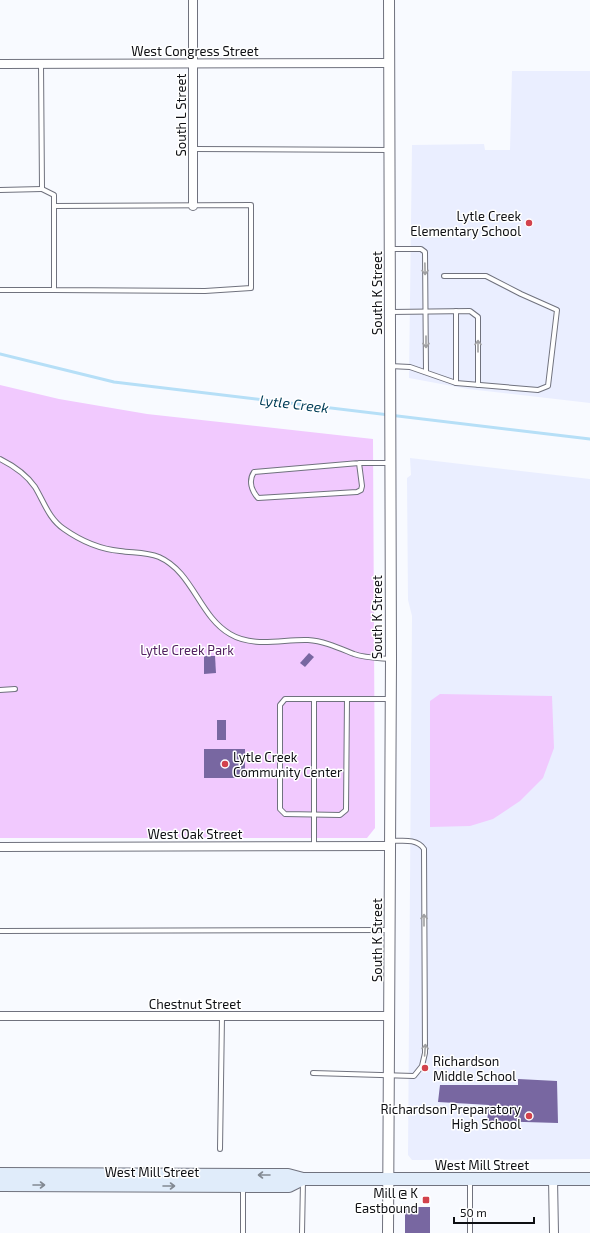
<svg xmlns="http://www.w3.org/2000/svg" width="590" height="1233" font-family="'Exo 2',sans-serif">
	<style>
		.built { fill: #eaeeff }
		.green { fill: #f1c9fe }
		.lines { fill: none; stroke-linecap: round; stroke-linejoin: round }
		.stream { stroke: #b6dff7; stroke-width: 3 }
		.building { fill: #7867a1 }
		.service-casing { stroke: #70727e; stroke-width: 6 }
		.minor-casing { stroke: #70727e; stroke-width: 10 }
		.tertiary-casing { stroke: #70727e; stroke-width: 12 }
		.secondary-casing { stroke: #70727e; stroke-width: 14 }
		.service { stroke: #fff; stroke-width: 4 }
		.minor { stroke: #fff; stroke-width: 8 }
		.tertiary { stroke: #fff; stroke-width: 10 }
		.secondary { stroke: #e0ecfa; stroke-width: 12 }
		.oneway { stroke: #9f9fa1 }
		.oneway2 { stroke: #828992 }
		.poi-dot { fill: #d2424c; stroke: #fff; stroke-width: 1.5 }
		.labels { text-anchor: middle; stroke-width: 3; stroke-linejoin: round; paint-order: stroke }
		.street-label { font-size: 13px; fill: #0e0f13; stroke: #fff }
		.poi-label { font-size: 13px; fill: #0e0f13; stroke: #fff; text-anchor: end }
		.park-label { font-size: 13px; fill: #501d5f; stroke: #fff }
		.water-label { font-size: 14px; font-style: italic; fill: #003d57; stroke: #fff }
	</style>
	<rect width="100%" height="100%" fill="#f8faff"/>
	<g class="built">
		<path d="M512,71H590V403L468,389L409,378L412,145L484,144L485,150H510Z"/>
		<path d="M410,458L590,479V1159L412,1160L408,1155L412,616L408,600L407,478L411,475Z"/>
	</g>
	<g class="green">
		<path d="M0,385L59,399L147,414L373,439L375,828L367,838H0Z"/>
		<path d="M440,694L552,696L554,748L543,778L520,801L493,819L470,826L430,827V701Z"/>
	</g>
	<g class="lines">
		<path class="stream" d="M0,354L114,382L590,439"/>
	</g>
	<g class="building">
		<path d="M309,653L314,657L305,667L300,663Z"/>
		<path d="M204,656H215L216,673L204,674Z"/>
		<rect x="217" y="720" width="9" height="20"/>
		<rect x="204" y="749" width="41" height="29"/>
		<path d="M518,1079L557,1081L558,1123L487,1121L489,1105L438,1102L440,1085H518Z"/>
		<rect x="405" y="1207" width="25" height="26"/>
	</g>
	<g class="lines">
		<defs>
			<g id="service">
				<path d="M41,64L42,189L54,195V290L205,291L251,288V205L54,206"/>
				<path d="M193,149L389,150"/>
				<path d="M0,190L42,189"/>
				<path d="M391,249H421L425,252L426,372"/>
				<path d="M0,290H54"/>
				<path d="M456,311V383"/>
				<path d="M391,312L470,311L478,317V385"/>
				<path d="M390,366L410,367L456,383L538,390L548,386L557,310L521,294L486,276H444"/>
				<path d="M0,459C14,466 26,474 35,487C44,502 49,519 64,529C81,541 99,549 120,551C133,553 146,552 159,557C193,572 199,616 230,634C253,648 283,639 308,640C324,641 339,648 354,654C365,658 378,658 390,659"/>
				<path d="M359,463L362,486L361,490L357,492L258,498C252,491 248,481 254,472L359,463H390"/>
				<path d="M0,690L15,689"/>
				<path d="M347,699L346,810L340,815L285,814L280,809V705L285,699C320,699 355,699 390,699"/>
				<path d="M314,846V699"/>
				<path d="M0,931L389,930"/>
				<path d="M313,1073L414,1076L422,1066L425,1053L424,849C417,838 402,841 390,841"/>
				<path d="M220,1149L222,1017"/>
				<path d="M470,1180V1233"/>
				<path d="M243,1187V1233"/>
				<path d="M302,1233L303,1181"/>
			</g>
			<g id="minor">
				<path d="M0,64L389,63"/>
				<path d="M193,206V0"/>
				<path d="M0,847L390,846"/>
				<path d="M0,1016H390"/>
				<path d="M553,1179L554,1233"/>
			</g>
			<path id="tertiary" d="M388,1233L391,659L389,0"/>
			<g id="secondary">
				<path d="M0,1174L288,1175L303,1179H590"/>
				<path d="M0,1185L289,1186L303,1179"/>
			</g>
		</defs>
		<use href="#service" class="service-casing"/>
		<use href="#minor" class="minor-casing"/>
		<use href="#tertiary" class="tertiary-casing"/>
		<use href="#secondary" class="secondary-casing"/>
		<use href="#service" class="service"/>
		<use href="#minor" class="minor"/>
		<use href="#tertiary" class="tertiary"/>
		<use href="#secondary" class="secondary"/>
	</g>
	<defs><path id="oneway-shaft" d="M-6 0H5M1.5-3L5.5 0L1.5 3" fill="none" stroke-width="1.6" stroke-linecap="round" stroke-linejoin="round"/></defs>
	<g class="oneway">
		<use href="#oneway-shaft" transform="translate(425 269) rotate(89)"/>
		<use href="#oneway-shaft" transform="translate(426 342) rotate(90)"/>
		<use href="#oneway-shaft" transform="translate(478 346) rotate(-90)"/>
		<use href="#oneway-shaft" transform="translate(424 920) rotate(-90)"/>
		<use href="#oneway-shaft" transform="translate(425 1050) rotate(-86)"/>
	</g>
	<g class="oneway2">
		<use href="#oneway-shaft" transform="translate(264 1175) rotate(-180)"/>
		<use href="#oneway-shaft" transform="translate(39 1185)"/>
		<use href="#oneway-shaft" transform="translate(169 1186)"/>
	</g>
	<g class="poi-dot">
		<circle cx="529" cy="223" r="4"/>
		<circle cx="225" cy="764" r="4"/>
		<circle cx="425" cy="1068" r="4"/>
		<circle cx="529" cy="1116" r="4"/>
		<rect x="422" y="1196" width="8" height="8" rx="2"/>
	</g>
	<g class="labels">
		<g class="street-label">
			<text x="195" y="56">West Congress Street</text>
			<text transform="translate(181 115) rotate(-90)" y="5">South L Street</text>
			<text transform="translate(377 293) rotate(-90)" y="5">South K Street</text>
			<text transform="translate(377 617) rotate(-90)" y="5">South K Street</text>
			<text x="195" y="839">West Oak Street</text>
			<text transform="translate(377 940) rotate(-90)" y="5">South K Street</text>
			<text x="195" y="1009">Chestnut Street</text>
			<text x="482" y="1170">West Mill Street</text>
			<text x="152" y="1177">West Mill Street</text>
		</g>
		<g class="poi-label">
			<text x="521" y="221">Lytle Creek<tspan x="521" dy="15">Elementary School</tspan></text>
			<text x="233" y="762" text-anchor="start">Lytle Creek<tspan x="233" dy="15">Community Center</tspan></text>
			<text x="433" y="1066" text-anchor="start">Richardson<tspan x="433" dy="15">Middle School</tspan></text>
			<text x="521" y="1114">Richardson Preparatory<tspan x="521" dy="15">High School</tspan></text>
			<text x="418" y="1198">Mill @ K<tspan x="418" dy="15">Eastbound</tspan></text>
		</g>
		<g class="park-label">
			<text x="187" y="655">Lytle Creek Park</text>
		</g>
		<g class="water-label">
			<text transform="translate(294 404) rotate(7)" y="5">Lytle Creek</text>
		</g>
	</g>
	<path d="M454 1217v6h80v-6" fill="none" stroke="#0e0f13" stroke-width="2"/>
	<text x="460" y="1217" font-size="12" fill="#0e0f13" stroke="#ffffff" stroke-width="3" paint-order="stroke">50 m</text>
</svg>
